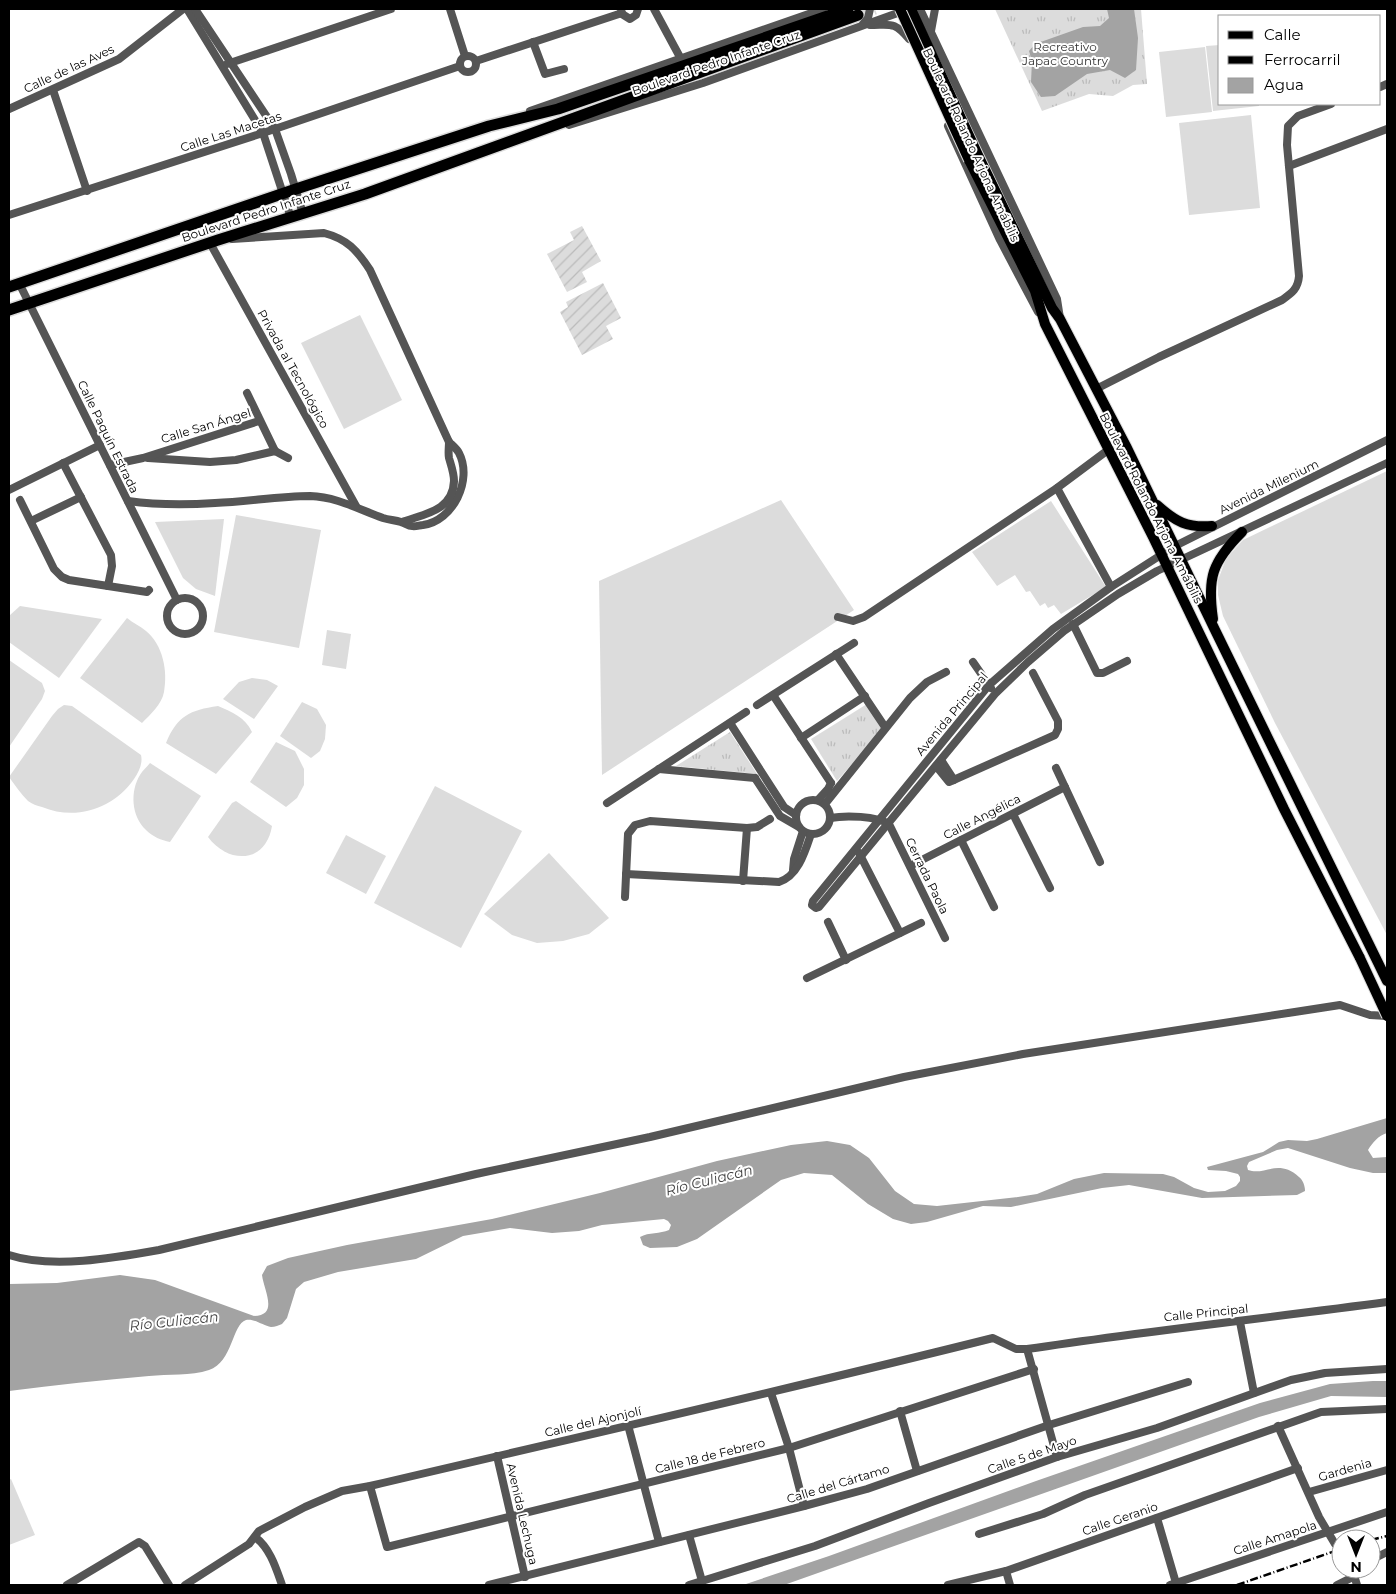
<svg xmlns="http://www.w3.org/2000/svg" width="1396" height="1594" font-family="Montserrat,sans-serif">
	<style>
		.grass { fill: url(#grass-tufts) }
		.garden { fill: url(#garden-furrows) }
		.pitch { fill: #dcdcdc }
		.water { fill: #a3a3a3 }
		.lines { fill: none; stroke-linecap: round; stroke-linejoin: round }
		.highway-tunnel { stroke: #d9d9d9; stroke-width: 11; stroke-dasharray: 11 5.5; stroke-linecap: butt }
		.major-casing { stroke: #dbdbdb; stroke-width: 12 }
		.highway-casing { stroke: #dbdbdb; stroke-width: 14 }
		.minor { stroke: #555; stroke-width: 8 }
		.major { stroke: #000; stroke-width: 10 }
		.highway { stroke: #000; stroke-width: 11 }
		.rail { stroke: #000; stroke-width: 2.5; stroke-dasharray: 8 2.5 1 2.5; stroke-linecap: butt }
		.major-bridge-casing { stroke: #dbdbdb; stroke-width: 12; stroke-linecap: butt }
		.major-bridge { stroke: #000; stroke-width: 10 }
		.labels { text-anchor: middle; stroke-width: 4; stroke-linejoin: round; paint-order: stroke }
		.park-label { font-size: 12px; fill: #333; stroke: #fff }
		.street-label { font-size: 12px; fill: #000; stroke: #fff }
		.water-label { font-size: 14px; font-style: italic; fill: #444; stroke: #fff }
	</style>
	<defs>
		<pattern id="grass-tufts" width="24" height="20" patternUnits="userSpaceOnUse" patternTransform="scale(1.25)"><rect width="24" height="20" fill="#dcdcdc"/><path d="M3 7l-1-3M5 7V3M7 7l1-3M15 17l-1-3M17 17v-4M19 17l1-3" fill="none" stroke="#bbb"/></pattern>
		<pattern id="garden-furrows" width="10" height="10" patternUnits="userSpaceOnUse" patternTransform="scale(1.25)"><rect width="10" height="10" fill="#dcdcdc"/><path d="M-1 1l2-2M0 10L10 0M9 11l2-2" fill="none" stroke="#bbb"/></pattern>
	</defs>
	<rect width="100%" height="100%" fill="#fff"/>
	<g class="grass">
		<path d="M995,9H1141L1147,84L1133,85L1113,96L1089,94L1042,111Z"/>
		<path d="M867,704L883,729L837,781L811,739Z"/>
		<path d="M730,732L757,774L676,766Z"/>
	</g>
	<g class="garden">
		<path d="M582,226L601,261L582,272L587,282L567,292L547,254L574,240L570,232Z"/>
		<path d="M603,283L621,318L606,326L613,339L582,355L560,312L568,307L566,302Z"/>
	</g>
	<g class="pitch">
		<path d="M1220,45V104H1259V106L1213,111L1206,46Z"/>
		<path d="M1205,47L1212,112L1166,117L1159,52Z"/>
		<path d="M1251,115L1260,208L1189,215L1179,123Z"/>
		<path d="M360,315L402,400L344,429L301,343Z"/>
		<path d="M1387,471V935L1275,723L1223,616L1218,595V580L1226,559L1243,540Z"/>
		<path d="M781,500L854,610L602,775L599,581Z"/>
		<path d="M1051,501L1106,587L1061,614L1054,605L1048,608L1045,603L1040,606L1030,591L1026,592L1015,575L997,586L972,552Z"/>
		<path d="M236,515L321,530L299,648L214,632Z"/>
		<path d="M224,519L215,596L196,589L183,578L155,522Z"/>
		<path d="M20,606L102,619L59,678L9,642V616Z"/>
		<path d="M127,618C133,623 140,626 146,631C163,645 168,671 164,692C162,704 150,715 142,723L80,678Z"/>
		<path d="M327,630L351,634L346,669L322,665Z"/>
		<path d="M9,660L42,683L45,691L42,699L9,747Z"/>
		<path d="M252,678L267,680L278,686L254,719L223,699L239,682Z"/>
		<path d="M302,702L317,709L326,725L325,739L320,751L311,758L280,736Z"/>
		<path d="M64,705L72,706L141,755C143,763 139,772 134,779C113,809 76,821 42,807C37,806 32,804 28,801C21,794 15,785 9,777L52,716L58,709Z"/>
		<path d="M218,706C232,712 245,717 252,732L216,774L166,743C177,716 190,710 218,706Z"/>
		<path d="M276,742L295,751L304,769V785L297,798L286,807L250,782Z"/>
		<path d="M150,763L201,796L170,842C161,840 153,837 146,830C131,816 130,791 140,775C142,771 147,767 150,763Z"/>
		<path d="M435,786L522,831L461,948L374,903Z"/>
		<path d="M236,801L272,826C266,863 229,865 208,837L232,803Z"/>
		<path d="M346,835L386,856L366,894L326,873Z"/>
		<path d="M549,853L609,918L589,934L563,941L537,943L512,935L484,914Z"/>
		<path d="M11,1479L35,1535L9,1545V1480Z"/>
	</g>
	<g class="water">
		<path d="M1107,9H1134L1138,38L1136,70L1125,78L1110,70L1087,74L1055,96L1041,97L1031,82L1032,61L1029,51L1035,44L1083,27L1100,26L1109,18Z"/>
		<path d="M1387,1118V1133C1378,1136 1373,1142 1368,1150L1373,1158L1387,1157V1173H1373L1350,1168L1288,1148L1277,1150L1249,1162L1247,1166L1248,1170C1265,1176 1278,1158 1299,1177C1303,1180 1305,1186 1305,1191L1297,1195L1202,1198L1129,1185L1102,1188L1011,1207L983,1206L927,1222L911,1224L893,1219L868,1204L832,1175L804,1173L781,1180L697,1239L677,1247L650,1248L643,1245L640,1237C649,1232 660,1234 669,1230L671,1225L668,1221L664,1219L602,1225L579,1231L552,1233L510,1228L463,1236L416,1259L338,1272L304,1282L296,1289L287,1318L282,1324C279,1325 275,1327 271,1327C263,1326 254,1318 246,1320C232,1324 233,1362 209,1370C191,1376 168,1374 149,1376C102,1380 55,1385 9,1391V1284L57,1283L120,1275L155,1280L254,1316C279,1315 264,1291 262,1275L267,1266L288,1258L347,1245L492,1219L600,1193L717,1161L791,1145L827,1141L850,1145L869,1158L895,1191L914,1204L937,1206L1018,1197L1037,1194L1074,1179L1104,1173L1163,1174L1174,1177L1194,1188L1208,1192L1225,1191L1236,1186L1240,1181V1177L1238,1174L1226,1171L1208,1170L1207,1167L1263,1152L1279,1142L1288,1140L1307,1141L1317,1139Z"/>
		<path d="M1373,1381H1387V1397L1331,1396L1259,1417L784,1585H743L829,1556L1036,1481L1260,1403L1330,1384Z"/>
	</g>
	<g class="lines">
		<path class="highway-tunnel" d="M858,15L875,9"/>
		<defs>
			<g id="major">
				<path d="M911,9L978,155L1052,308L1060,319L1126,446L1215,630L1387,981"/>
				<path d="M969,160L1035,291L1045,324L1153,537L1284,809L1360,958"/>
				<path d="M1157,505C1176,522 1187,528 1212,526"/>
				<path d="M1213,619C1207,578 1212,562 1242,532"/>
			</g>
			<g id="highway">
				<path d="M9,287L296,189L489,126L558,109L848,9"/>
				<path d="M9,310L218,240L365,194L858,15"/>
			</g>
		</defs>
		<use href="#major" class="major-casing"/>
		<use href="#highway" class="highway-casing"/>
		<g class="minor">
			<path d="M187,9L263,133L291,218"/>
			<path d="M195,9L275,129L291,174L303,214"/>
			<path d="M450,9L465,56"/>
			<path d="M621,9L622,14L630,19L636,15L638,9"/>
			<path d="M654,9L681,59"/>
			<path d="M920,9L1057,299L1060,318"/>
			<path d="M863,24L868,18L870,9"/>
			<path d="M870,25C891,25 894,21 909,39"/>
			<path d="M931,31L935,9"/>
			<path d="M533,42L545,74L564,69"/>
			<circle cx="468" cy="64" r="8"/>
			<path d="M476,61L622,13"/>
			<path d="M227,64L391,9"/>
			<path d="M1380,87L1387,84"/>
			<path d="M53,90L87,191"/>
			<path d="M9,109L119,59L183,9"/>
			<path d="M530,111L823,9"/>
			<path d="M569,125L703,83L906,10"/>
			<path d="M948,126L1000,240L1038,312"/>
			<path d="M1289,166L1387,129"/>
			<path d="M9,215L263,133L460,66"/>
			<path d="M210,243L356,506"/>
			<path d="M19,283L177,600"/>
			<path d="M1096,389L1159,357L1282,300C1292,293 1298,289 1299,276L1287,145L1288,126L1298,116L1331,104"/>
			<path d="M247,393L275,451"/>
			<path d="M1387,440L1175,546L1111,587L1053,629L989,685L813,901L812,905L816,908L819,907L995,694L1028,662L1064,631L1118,594L1157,571L1387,463"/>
			<path d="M275,451L288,458"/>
			<path d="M148,458L210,462L236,460L275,451"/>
			<path d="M63,463L111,555L112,566L108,586"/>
			<path d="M110,465L143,458L259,421"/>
			<path d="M1057,488L1111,587"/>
			<path d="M9,490L100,445"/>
			<path d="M20,500L54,569L62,577L69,580L147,592L149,590"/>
			<path d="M128,501C157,505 186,505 215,503C247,502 278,496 310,496C337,497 358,509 383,518C389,520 395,520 401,522C405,523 408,526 412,526C415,527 420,525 423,525C453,521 473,480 459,453C457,449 452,445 449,442L370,270C357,250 347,239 324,233L232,239"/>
			<path d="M31,521L81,497"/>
			<path d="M402,522C424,514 453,511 454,481C454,473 451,465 449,458C448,453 449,447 449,442"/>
			<circle cx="185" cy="616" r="18"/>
			<path d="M838,617L853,621L864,617L1057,488L1108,450"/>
			<path d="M1073,624L1097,673H1103L1127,661"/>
			<path d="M836,654L885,727"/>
			<path d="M973,662L991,688"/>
			<path d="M773,695L831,783"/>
			<path d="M757,705L854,643"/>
			<path d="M730,723L784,807L796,815"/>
			<path d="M801,738L865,696"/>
			<path d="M941,760L954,780"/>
			<path d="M936,766L949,782L1055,735L1058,729V721L1033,673"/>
			<path d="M1056,768L1100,862"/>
			<path d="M659,769L755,778"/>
			<path d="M755,778L780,816L799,827"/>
			<circle cx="813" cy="817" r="17"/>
			<path d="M818,800L828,789L831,783"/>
			<path d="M607,803L746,712"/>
			<path d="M825,804L910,698L927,682L946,672"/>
			<path d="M1013,814L1050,888"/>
			<path d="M830,818C846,815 876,816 889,824L945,938"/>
			<path d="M961,840L994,907"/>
			<path d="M859,853L900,933"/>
			<path d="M910,866L1065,787"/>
			<path d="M793,870L794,859L803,831"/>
			<path d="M626,874L779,882C798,876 805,852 811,834"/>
			<path d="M743,881L747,828"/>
			<path d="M625,897L628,834L635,825L650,821L747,828L757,827L770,819"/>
			<path d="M828,922L846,960"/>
			<path d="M807,978L921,923"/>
			<path d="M9,1255C52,1269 114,1258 159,1250L476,1174L650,1137L904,1077L1023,1054L1340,1005L1370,1015L1387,1016"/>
			<path d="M1240,1322L1254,1393"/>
			<path d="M1027,1349L1057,1457"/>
			<path d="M771,1393L789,1448L804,1506"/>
			<path d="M900,1411L917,1471"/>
			<path d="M628,1425L659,1542"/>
			<path d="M1278,1426L1319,1517L1335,1544L1341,1548"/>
			<path d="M497,1456L525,1577"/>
			<path d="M370,1486L387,1547L789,1448L1034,1369"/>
			<path d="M1309,1492L1387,1470"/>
			<path d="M1157,1518L1176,1583"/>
			<path d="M979,1534L1043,1514L1085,1495L1321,1412L1387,1409"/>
			<path d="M689,1535L702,1581"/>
			<path d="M255,1537C270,1548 276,1568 282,1585"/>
			<path d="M1371,1560L1387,1552"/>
			<path d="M1352,1569L1357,1585"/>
			<path d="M1006,1571L1010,1585"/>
			<path d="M67,1585L139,1542L145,1546L169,1585"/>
			<path d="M185,1585L249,1544L259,1531L305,1507L342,1491L370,1486C578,1437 786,1390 993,1338L1016,1349H1027C1147,1331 1267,1318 1387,1302"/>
			<path d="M489,1585L804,1506L867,1489L1049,1425L1188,1382"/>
			<path d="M689,1585L815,1546L929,1503L1057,1457L1157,1428L1291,1380L1325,1373L1387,1369"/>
			<path d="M948,1585L1006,1571L1298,1468"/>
			<path d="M1170,1585L1387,1512"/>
			<path d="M1337,1585L1355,1576L1361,1569"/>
		</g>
		<use href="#major" class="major"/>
		<use href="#highway" class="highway"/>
		<g class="rail">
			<path d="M1371,1540L1387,1536"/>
			<path d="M1237,1585L1341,1549"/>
		</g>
		<defs>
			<g id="major-bridge">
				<path d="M900,9L969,160"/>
				<path d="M1360,958L1387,1016"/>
			</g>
		</defs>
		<use href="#major-bridge" class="major-bridge-casing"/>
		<use href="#major-bridge" class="major-bridge"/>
	</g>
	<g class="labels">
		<g class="park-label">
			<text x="1065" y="51">Recreativo<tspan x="1065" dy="14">Japac Country</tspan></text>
		</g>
		<g class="street-label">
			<text transform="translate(716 63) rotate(-19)" y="4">Boulevard Pedro Infante Cruz</text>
			<text transform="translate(69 69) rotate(-25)" y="4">Calle de las Aves</text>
			<text transform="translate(231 132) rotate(-18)" y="4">Calle Las Macetas</text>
			<text transform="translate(971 145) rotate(65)" y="4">Boulevard Rolando Arjona Amábilis</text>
			<text transform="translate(266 211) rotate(-18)" y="4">Boulevard Pedro Infante Cruz</text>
			<text transform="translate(293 369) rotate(61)" y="4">Privada al Tecnológico</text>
			<text transform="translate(206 426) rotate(-17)" y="4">Calle San Ángel</text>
			<text transform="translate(108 437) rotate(64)" y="4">Calle Paquín Estrada</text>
			<text transform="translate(1269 487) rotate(-26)" y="4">Avenida Milenium</text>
			<text transform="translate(1151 508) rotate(63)" y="4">Boulevard Rolando Arjona Amábilis</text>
			<text transform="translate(952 714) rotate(-50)" y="4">Avenida Principal</text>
			<text transform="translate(982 817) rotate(-27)" y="4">Calle Angélica</text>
			<text transform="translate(927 876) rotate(64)" y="4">Cerrada Paola</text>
			<text transform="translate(1206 1313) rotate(-6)" y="4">Calle Principal</text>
			<text transform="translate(593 1422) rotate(-13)" y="4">Calle del Ajonjolí</text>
			<text transform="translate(1032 1455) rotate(-19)" y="4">Calle 5 de Mayo</text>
			<text transform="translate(710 1456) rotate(-14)" y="4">Calle 18 de Febrero</text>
			<text transform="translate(1345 1470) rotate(-16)" y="4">Gardenia</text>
			<text transform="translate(838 1484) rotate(-17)" y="4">Calle del Cártamo</text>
			<text transform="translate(522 1514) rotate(77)" y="4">Avenida Lechuga</text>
			<text transform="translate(1120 1519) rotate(-19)" y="4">Calle Geranio</text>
			<text transform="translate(1275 1538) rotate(-18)" y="4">Calle Amapola</text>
		</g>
		<g class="water-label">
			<text transform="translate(709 1180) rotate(-14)" y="5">Río Culiacán</text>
			<text transform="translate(174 1321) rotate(-6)" y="5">Río Culiacán</text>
		</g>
	</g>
	<rect width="1396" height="1594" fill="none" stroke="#000000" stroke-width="20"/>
	<rect x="1218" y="15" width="162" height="90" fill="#ffffff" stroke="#999999"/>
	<rect x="1228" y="31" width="25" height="8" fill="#000000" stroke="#999999"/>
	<text x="1264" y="40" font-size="15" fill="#000000">Calle</text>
	<rect x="1228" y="56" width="25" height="8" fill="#000000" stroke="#999999"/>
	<text x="1264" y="65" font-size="15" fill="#000000">Ferrocarril</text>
	<rect x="1228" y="78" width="25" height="15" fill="#a3a3a3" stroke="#999999"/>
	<text x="1264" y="90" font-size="15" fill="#000000">Agua</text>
	<g transform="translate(1356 1554) rotate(180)"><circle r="24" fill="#ffffff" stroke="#999999"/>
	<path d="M0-4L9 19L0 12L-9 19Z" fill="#000000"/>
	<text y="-8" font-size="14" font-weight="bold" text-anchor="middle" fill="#000000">N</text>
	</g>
</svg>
